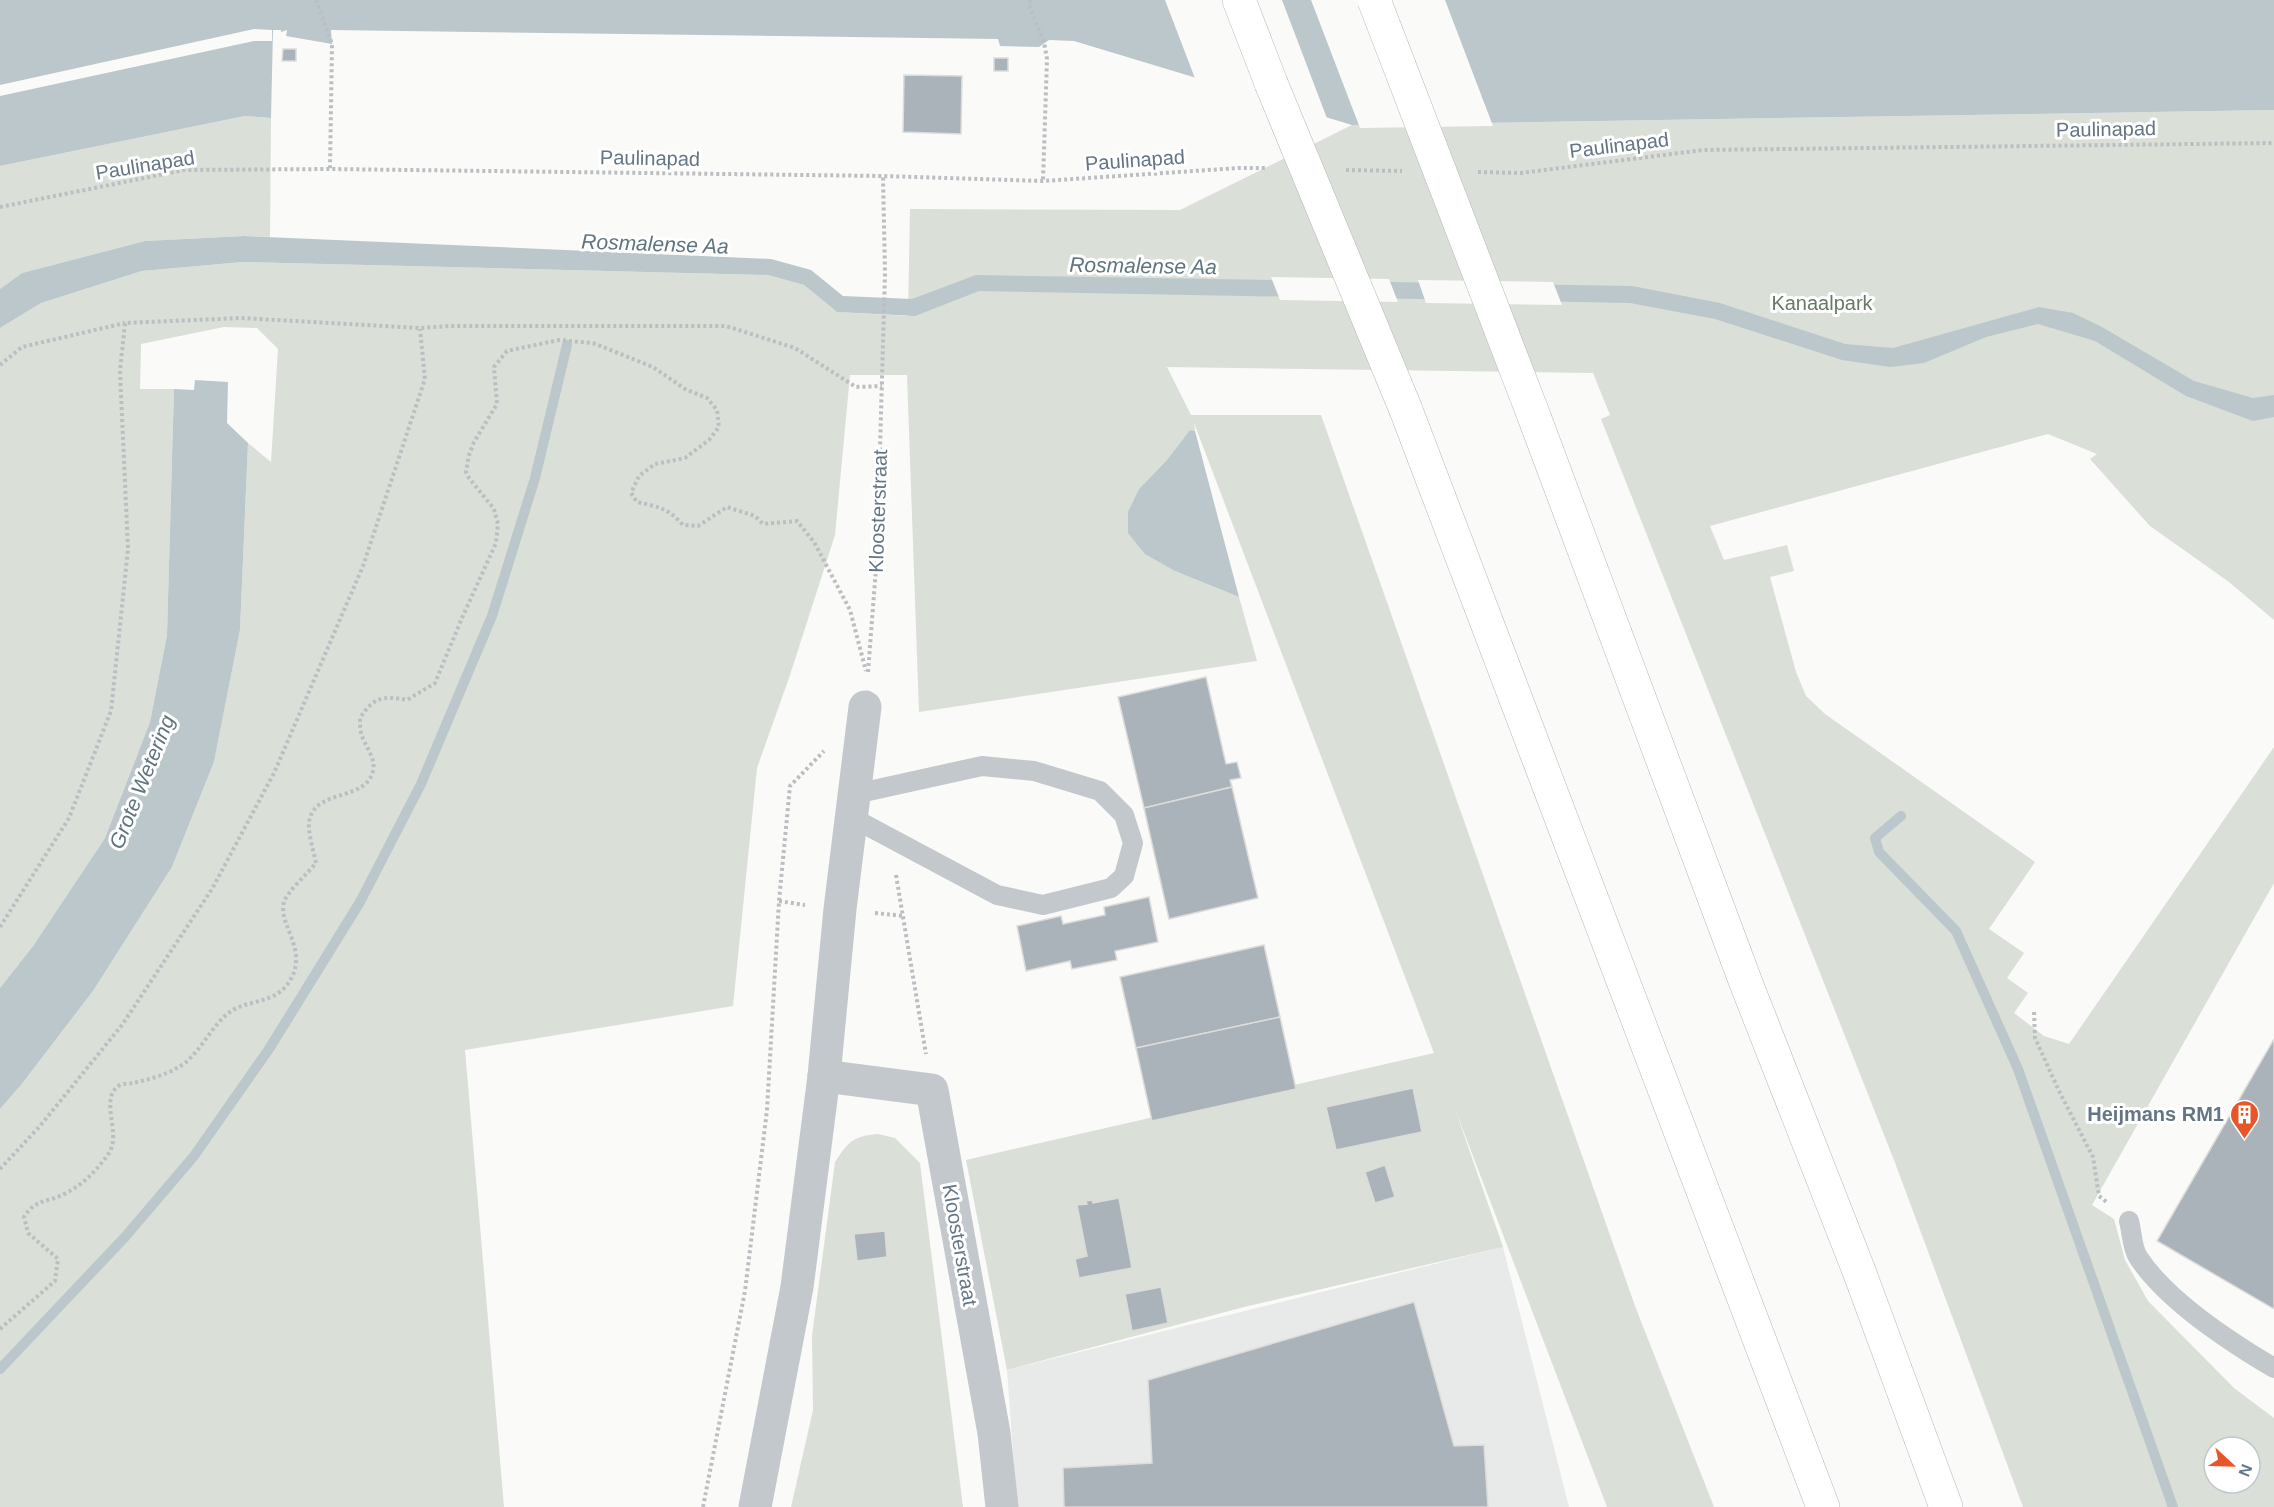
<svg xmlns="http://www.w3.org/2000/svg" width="2274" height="1507" font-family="Arial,sans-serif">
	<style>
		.built { fill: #e8e9e9 }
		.green { fill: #dadfd7; fill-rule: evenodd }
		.water { fill: #bbc7cb }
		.pier { fill: #fafaf8 }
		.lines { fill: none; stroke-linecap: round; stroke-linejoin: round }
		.stream { stroke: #bbc7cb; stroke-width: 10 }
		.building { fill: #aab3b9; stroke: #dcdcda; stroke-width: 1.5 }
		.motorway-casing { stroke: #b4b9bd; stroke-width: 34 }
		.path { stroke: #bbbfc2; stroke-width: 4; stroke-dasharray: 3 3; stroke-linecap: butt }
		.service { stroke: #c3c8cc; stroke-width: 20 }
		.minor { stroke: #c3c8cc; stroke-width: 33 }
		.motorway { stroke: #fff; stroke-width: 33 }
		.motorway-bridge-casing { stroke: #b4b9bd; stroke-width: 34; stroke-linecap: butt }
		.motorway-bridge { stroke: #fff; stroke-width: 33 }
		.labels { text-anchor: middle; stroke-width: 6; stroke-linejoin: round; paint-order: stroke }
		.street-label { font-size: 20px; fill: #647683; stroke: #fff }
		.park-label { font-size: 20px; fill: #687a64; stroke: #fff }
		.poi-label { font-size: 20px; font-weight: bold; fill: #647683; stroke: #fff; text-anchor: end }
		.water-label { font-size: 21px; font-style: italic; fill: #5f757d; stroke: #fff }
	</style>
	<rect width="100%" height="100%" fill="#fafaf8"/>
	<path class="built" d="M1503,1247L1569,1507H1017L1007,1370Z"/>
	<g class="green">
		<path d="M2274,110V620L2229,582L2150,526L2090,459L2097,454L2048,434L1710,526L1724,560L1787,545L1794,571L1770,577L1796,672L1806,696L1825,714L2035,862L1989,929L2024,953L2007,978L2028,993L2014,1013L2044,1036L2069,1044L2274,747V883L2092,1205L2114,1219L2125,1260L2148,1301L2234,1388L2274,1418V1507H2023L1894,1160L1601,419L1610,415L1593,373L1167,367L1191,415H1321L1635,1306L1714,1507H1607L1455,1109L1503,1247L1248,1306L1007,1370L966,1160L1434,1053L1194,423L1195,431L1190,430L1166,461L1139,489L1175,571L1239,597L1257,661L919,712L907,375H850L835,535L790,675L757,768L733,1006L465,1050L504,1507H0V1109L21,1085L93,991L172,867L214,762L240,630L248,443L271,462L278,349L257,328L224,327L141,344L140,389H174L167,635L150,722L105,838L33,946L0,988V328L41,303L142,271L243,262L768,275L804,285L837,312L908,316L910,209L1180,210L1352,125ZM2214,1447H2250V1483H2214Z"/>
		<path d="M245,116L271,118L270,237L244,236L145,241L22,273L0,289V166Z"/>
		<path d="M878,1134L895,1138L920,1163L963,1507H791L813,1410L812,1336L835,1162C848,1142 853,1136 878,1134Z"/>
	</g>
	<g class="water">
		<path d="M0,0H2274V110L1352,125L1074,41L1049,40L1039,47L1000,46L998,39L331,30L332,44L286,36L287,30L281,32V30H273L271,118L245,116L0,166Z"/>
		<path d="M244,236L771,259L811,270L843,296L912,299L976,275L1632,286L1720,303L1845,344L1893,348L2039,307L2073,313L2102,327L2194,381L2253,398L2274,395V417L2253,421L2186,396L2095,341L2038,324L1986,337L1924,363L1890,367L1842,360L1715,319L1630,303L979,291L915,316L837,312L804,285L768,275L243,262L142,271L41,303L0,328V289L22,273L145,241Z"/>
		<path d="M195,380L228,382L227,423L248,443L240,630L214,762L172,867L93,991L21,1085L0,1109V988L33,946L105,838L150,722L167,635L174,389L194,390Z"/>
		<path d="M1190,430L1195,431L1239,597L1175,571L1145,554L1128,533V512L1139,489L1166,461Z"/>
	</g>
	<g class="pier">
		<path d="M1165,0H1282L1328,121L1196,81Z"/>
		<path d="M1311,0H1445L1493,126L1360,128Z"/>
		<path d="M254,29L272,30V41H254L0,96V85Z"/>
		<path d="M1271,277L1389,279L1398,302L1280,300Z"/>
		<path d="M1418,280L1553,282L1562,305L1426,303Z"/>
	</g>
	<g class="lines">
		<g class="stream">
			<path d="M1901,816L1875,838L1879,852L1956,931L2018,1069L2173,1507"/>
			<path d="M0,1369L125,1237L194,1156L269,1049L360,902L421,784L492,616L535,478L567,345"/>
		</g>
	</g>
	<g class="building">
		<path d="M283,49H296V61H282Z"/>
		<rect x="994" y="58" width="14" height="13"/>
		<path d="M904,75L962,76L961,134L903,132Z"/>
		<path d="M1206,677L1226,764L1237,762L1241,778L1230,780L1232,787L1144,808L1118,697Z"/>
		<path d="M1232,787L1258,898L1169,919L1144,808Z"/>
		<path d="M1149,897L1158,942L1115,951L1117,960L1072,969L1070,961L1026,971L1017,926L1061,916L1063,924L1105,915L1104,907Z"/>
		<path d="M1264,945L1280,1017L1136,1048L1120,977Z"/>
		<path d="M1280,1017L1296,1089L1152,1121L1136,1048Z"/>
		<path d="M2274,1039V1309L2157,1241Z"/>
		<path d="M1413,1088L1422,1132L1336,1150L1326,1107Z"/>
		<path d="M1385,1165L1395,1197L1375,1203L1365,1172Z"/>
		<path d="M1119,1198L1132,1268L1079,1278L1075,1259L1087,1256L1077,1205L1087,1204L1086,1201L1092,1200L1093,1203Z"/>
		<path d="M885,1231L887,1257L857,1261L854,1234Z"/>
		<path d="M1161,1287L1168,1323L1132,1331L1125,1294Z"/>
		<path d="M1414,1302L1454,1446L1484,1445L1488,1507H1064L1063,1468L1152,1463L1148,1380Z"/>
	</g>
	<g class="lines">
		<defs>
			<g id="motorway">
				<path d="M1239,0L1271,83"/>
				<path d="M1406,410L1823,1507"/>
				<path d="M1532,411L1746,983L1859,1271L1946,1507"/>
			</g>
		</defs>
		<use href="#motorway" class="motorway-casing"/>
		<g class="path">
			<path d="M316,0L332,44L330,169"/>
			<path d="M1031,0L1029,5L1044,42L1047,59L1043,181"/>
			<path d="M1346,170L1402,171"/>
			<path d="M1478,172L1521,173L1703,150L2274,143"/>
			<path d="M0,207L184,170L330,169L883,176L1043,181L1239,168H1267"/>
			<path d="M0,365L22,347L125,323"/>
			<path d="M868,672L877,555L885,273L883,176"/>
			<path d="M896,875L926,1054"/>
			<path d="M779,901L805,905"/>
			<path d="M875,913L904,916"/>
			<path d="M0,927L69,818L111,711L128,549L120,371L125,323L241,318L420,328L449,326H726L795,348L856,387L882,386"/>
			<path d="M2034,1012L2035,1038L2059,1091L2093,1157L2099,1196L2108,1203"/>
			<path d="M0,1169L40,1126L122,1025L212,889L274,773L363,566L425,379L420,329"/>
			<path d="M0,1329L55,1281L58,1259L28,1233L24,1217C36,1198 48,1203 66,1193C84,1184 97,1170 109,1153C122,1133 98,1098 120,1085C124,1083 129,1084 133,1083C147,1080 165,1075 177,1068C199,1057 210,1026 230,1012C246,1000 272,1004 287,985C312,951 277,926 284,902C287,892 308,873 316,863C314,852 306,828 310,818C318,789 366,801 373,771C376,758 366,748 362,736C360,731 360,724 360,718C373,698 382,695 407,700L435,683L462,618L496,543L498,524L494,509L469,478L466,472L469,455L474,442L497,404L494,367L507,351L559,340L593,343L653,367L685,389L707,398L717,410L719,427L709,440L685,458L655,464L639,476L631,493L637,502C659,507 668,508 683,525L698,526L727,507L755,516L763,524L797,521L814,542L850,610L866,671"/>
			<path d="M703,1507L745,1291L767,1110L779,901L790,786L824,751"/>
		</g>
		<g class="service">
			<path d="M851,817L997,895L1043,905L1111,888L1124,876L1133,843L1124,815L1100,791L1034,771L982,766L855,794"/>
			<path d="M2129,1221C2132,1232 2132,1248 2138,1257C2166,1300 2230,1342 2274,1368"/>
		</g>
		<g class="minor">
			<path d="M824,1076L932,1090L994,1433L1002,1507"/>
			<path d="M755,1507L797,1287L824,1076L840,909L865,707"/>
		</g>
		<use href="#motorway" class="motorway"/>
		<defs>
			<g id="motorway-bridge">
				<path d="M1374,0L1532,411"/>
				<path d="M1271,83L1406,410"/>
			</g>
		</defs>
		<use href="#motorway-bridge" class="motorway-bridge-casing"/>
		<use href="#motorway-bridge" class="motorway-bridge"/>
	</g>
	<defs>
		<symbol id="building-pin" viewBox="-11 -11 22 30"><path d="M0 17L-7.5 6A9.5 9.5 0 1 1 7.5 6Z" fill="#e7562b" stroke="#fff"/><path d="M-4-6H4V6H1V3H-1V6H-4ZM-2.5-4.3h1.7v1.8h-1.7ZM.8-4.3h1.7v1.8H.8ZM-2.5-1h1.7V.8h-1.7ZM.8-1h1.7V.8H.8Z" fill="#fff"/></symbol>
	</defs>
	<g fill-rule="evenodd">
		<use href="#building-pin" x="2228" y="1098" width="33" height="45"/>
	</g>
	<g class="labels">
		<g class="street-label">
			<text transform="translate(2106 129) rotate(-1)" y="7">Paulinapad</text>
			<text transform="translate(1619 145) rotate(-7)" y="7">Paulinapad</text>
			<text transform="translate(650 158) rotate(1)" y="7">Paulinapad</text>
			<text transform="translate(1135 160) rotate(-4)" y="7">Paulinapad</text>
			<text transform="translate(145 165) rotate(-9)" y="7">Paulinapad</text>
			<text transform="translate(878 511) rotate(-88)" y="7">Kloosterstraat</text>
			<text transform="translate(960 1245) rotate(80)" y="7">Kloosterstraat</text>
		</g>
		<g class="park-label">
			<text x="1822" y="310">Kanaalpark</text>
		</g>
		<g class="poi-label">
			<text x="2224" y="1121">Heijmans RM1</text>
		</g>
		<g class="water-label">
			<text transform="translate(655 244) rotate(2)" y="7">Rosmalense Aa</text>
			<text transform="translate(1143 266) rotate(1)" y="7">Rosmalense Aa</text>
			<text transform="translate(142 782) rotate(-68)" y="7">Grote Wetering</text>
		</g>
	</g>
	<g transform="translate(2232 1465) rotate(112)"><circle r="28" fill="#ffffff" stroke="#c1c8cd" stroke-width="1.5"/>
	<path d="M0-4.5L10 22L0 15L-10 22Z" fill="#e7562b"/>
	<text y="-9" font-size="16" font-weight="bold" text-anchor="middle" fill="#647683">N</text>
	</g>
</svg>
